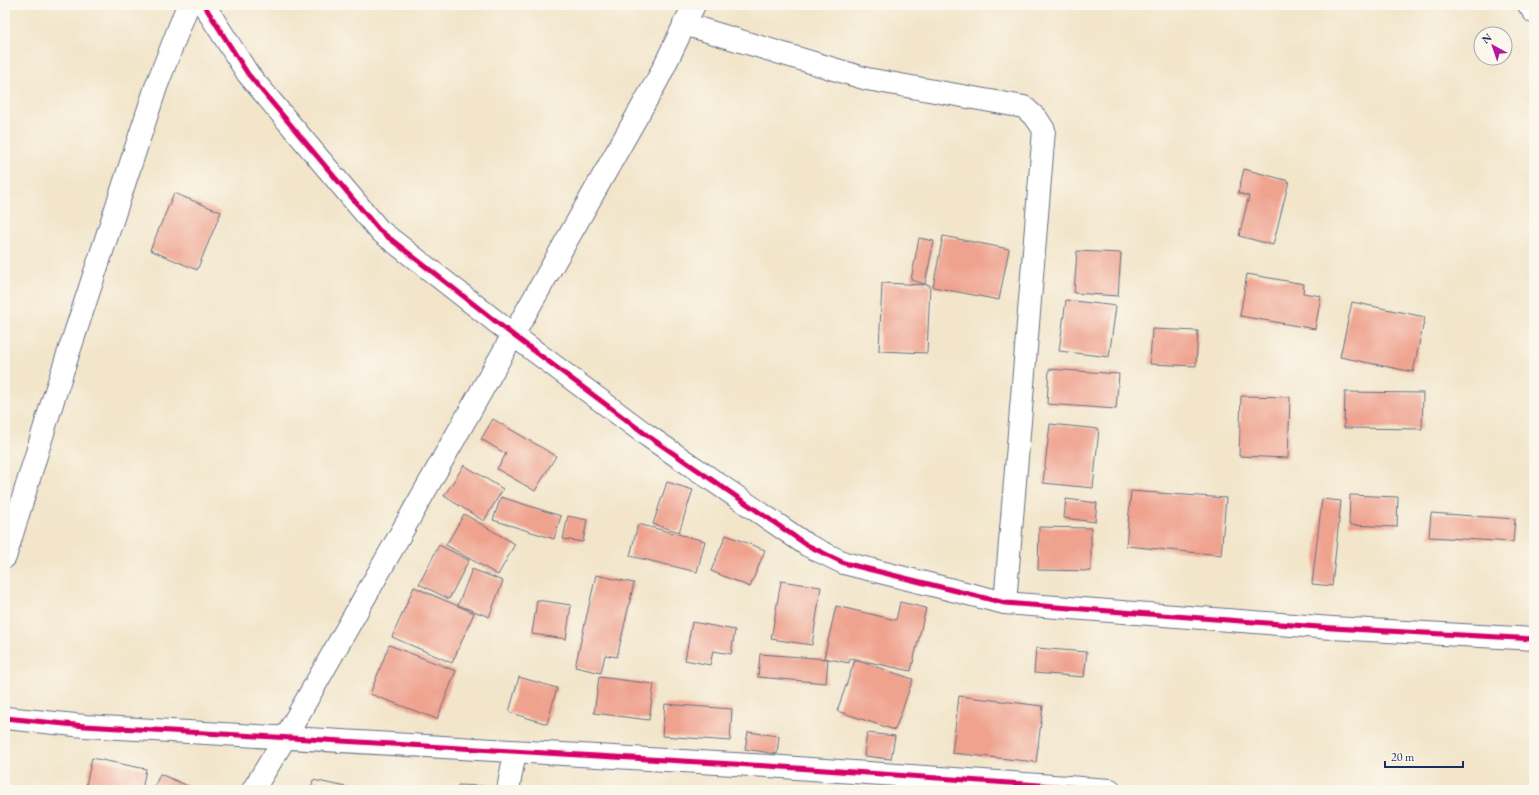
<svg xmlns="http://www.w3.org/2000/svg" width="1539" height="795" font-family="'EB Garamond',serif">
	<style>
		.building { fill: #efa28e }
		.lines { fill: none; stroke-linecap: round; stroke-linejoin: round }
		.minor-casing { stroke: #666f84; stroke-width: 24 }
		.minor { stroke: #fff; stroke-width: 22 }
		.cycleway-casing { stroke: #fbf7ec; stroke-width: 8 }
		.cycleway { stroke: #d6006c; stroke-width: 5 }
	</style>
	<rect width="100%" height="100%" fill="#fbf7ec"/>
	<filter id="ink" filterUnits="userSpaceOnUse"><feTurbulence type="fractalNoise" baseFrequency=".025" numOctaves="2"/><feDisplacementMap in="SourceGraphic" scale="8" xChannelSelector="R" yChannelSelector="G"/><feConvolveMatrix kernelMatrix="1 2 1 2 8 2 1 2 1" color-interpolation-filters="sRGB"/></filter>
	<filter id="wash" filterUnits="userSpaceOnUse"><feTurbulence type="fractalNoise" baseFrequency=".012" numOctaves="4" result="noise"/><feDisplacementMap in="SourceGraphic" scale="16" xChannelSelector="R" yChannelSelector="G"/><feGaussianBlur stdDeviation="0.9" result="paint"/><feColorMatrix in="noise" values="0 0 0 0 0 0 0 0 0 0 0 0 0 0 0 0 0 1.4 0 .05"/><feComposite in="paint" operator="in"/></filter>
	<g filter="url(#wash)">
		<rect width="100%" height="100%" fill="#f2e5ca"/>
		<g id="blocks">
			<g class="building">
				<path d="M1244,169L1289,181L1273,245L1239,236L1249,196L1238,193Z"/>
				<path d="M174,193L221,212L197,270L150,250Z"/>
				<path d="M943,236L1009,249L999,300L933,287Z"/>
				<path d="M919,238L934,241L925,284L911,280Z"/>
				<path d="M1077,251L1121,253L1118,296L1074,293Z"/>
				<path d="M1247,274L1304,284L1303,293L1321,296L1315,329L1240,316Z"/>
				<path d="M882,283L930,285L927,353L879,351Z"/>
				<path d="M1066,300L1116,306L1109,357L1059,351Z"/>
				<path d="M1352,302L1425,317L1413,372L1340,357Z"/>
				<path d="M1152,329L1198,331L1196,366L1150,364Z"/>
				<path d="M1049,369L1119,374L1116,409L1047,404Z"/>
				<path d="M1345,392L1423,393L1422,429L1344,428Z"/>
				<path d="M1241,396L1290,397L1288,458L1239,456Z"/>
				<path d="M493,419L556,456L535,491L497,469L506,454L481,439Z"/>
				<path d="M1050,424L1099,429L1093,488L1043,483Z"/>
				<path d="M464,465L503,489L484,521L444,496Z"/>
				<path d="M667,482L693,490L679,532L653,524Z"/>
				<path d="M1131,491L1226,498L1221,555L1126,546Z"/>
				<path d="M1350,495L1398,497L1397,527L1349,525Z"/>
				<path d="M501,497L561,516L554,539L493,520Z"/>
				<path d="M1066,499L1097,503L1095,522L1064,518Z"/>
				<path d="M1322,499L1341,501L1332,586L1312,584Z"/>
				<path d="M1431,513L1515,519L1513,542L1429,537Z"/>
				<path d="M464,514L515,544L498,575L446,545Z"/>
				<path d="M568,516L587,520L583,542L563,539Z"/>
				<path d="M638,524L705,541L697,572L630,556Z"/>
				<path d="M1039,527L1091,528V571L1038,570Z"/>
				<path d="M726,535L765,550L750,587L711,571Z"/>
				<path d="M439,545L469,560L449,599L419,584Z"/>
				<path d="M472,569L503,581L489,617L458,605Z"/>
				<path d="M596,575L634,583L617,657L605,655L601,673L575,667Z"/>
				<path d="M781,581L821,587L812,645L771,639Z"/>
				<path d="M414,587L474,613L452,663L392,637Z"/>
				<path d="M537,600L571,605L566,639L532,634Z"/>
				<path d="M900,602L926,608L911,671L850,658L849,663L824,658L836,606L896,620Z"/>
				<path d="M692,622L735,630L731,654L713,651L710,665L685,660Z"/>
				<path d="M389,645L456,671L437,719L370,694Z"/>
				<path d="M1036,648L1087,652L1084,677L1034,673Z"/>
				<path d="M760,654L828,659L826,683L758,677Z"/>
				<path d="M855,660L913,679L895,730L837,711Z"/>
				<path d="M519,677L557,688L547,724L509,712Z"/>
				<path d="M599,677L654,684L649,720L594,713Z"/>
				<path d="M959,696L1043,706L1036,762L952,753Z"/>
				<path d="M665,704L732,709L730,741L662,736Z"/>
				<path d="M748,732L779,736L777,754L745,749Z"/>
				<path d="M867,733L895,736L891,759L864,756Z"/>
				<path d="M92,758L146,769L142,790H85Z"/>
				<path d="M160,774L198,790H153Z"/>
				<path d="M313,780L346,787L345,790H311Z"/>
				<path d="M458,785L504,787V790H458Z"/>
			</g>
		</g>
	</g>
	<g filter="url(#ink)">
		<use href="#blocks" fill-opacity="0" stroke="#666f84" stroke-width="1"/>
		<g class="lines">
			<defs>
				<g id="minor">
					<path d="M204,5L248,74L379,230L513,335L648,436L807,545L844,563L1005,603L1332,628L1534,639"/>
					<path d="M1529,5L1534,12"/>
					<path d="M684,24L867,79L1024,107L1037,119L1044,130L1005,603"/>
					<path d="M5,557L53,400L156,87L188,5"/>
					<path d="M5,718L85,726L768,766L1110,790"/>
					<path d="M253,790L285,738L658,79L694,5"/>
					<path d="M508,790L515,752"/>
				</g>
			</defs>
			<use href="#minor" class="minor-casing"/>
			<use href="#minor" class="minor"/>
			<defs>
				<g id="cycleway">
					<path d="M204,5L248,74L379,230L513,335L648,436L807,545L844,563L1005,603L1332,628L1534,639"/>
					<path d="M5,718L85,726L768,766L1110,790"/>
				</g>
			</defs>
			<use href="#cycleway" class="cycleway-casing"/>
			<use href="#cycleway" class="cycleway"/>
		</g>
	</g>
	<rect width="1539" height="795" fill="none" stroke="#fbf7ec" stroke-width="20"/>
	<g transform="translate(1493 46) rotate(320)"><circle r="19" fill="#fbf7ec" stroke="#a1a7b3"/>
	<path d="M0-3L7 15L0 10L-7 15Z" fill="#b5179e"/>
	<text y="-6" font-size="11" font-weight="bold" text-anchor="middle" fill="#1b2f5e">N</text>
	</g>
	<path d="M1385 761v6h78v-6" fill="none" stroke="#1b2f5e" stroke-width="2"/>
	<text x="1391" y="761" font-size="12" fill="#1b2f5e" stroke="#fbf7ec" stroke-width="3" paint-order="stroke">20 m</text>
</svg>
